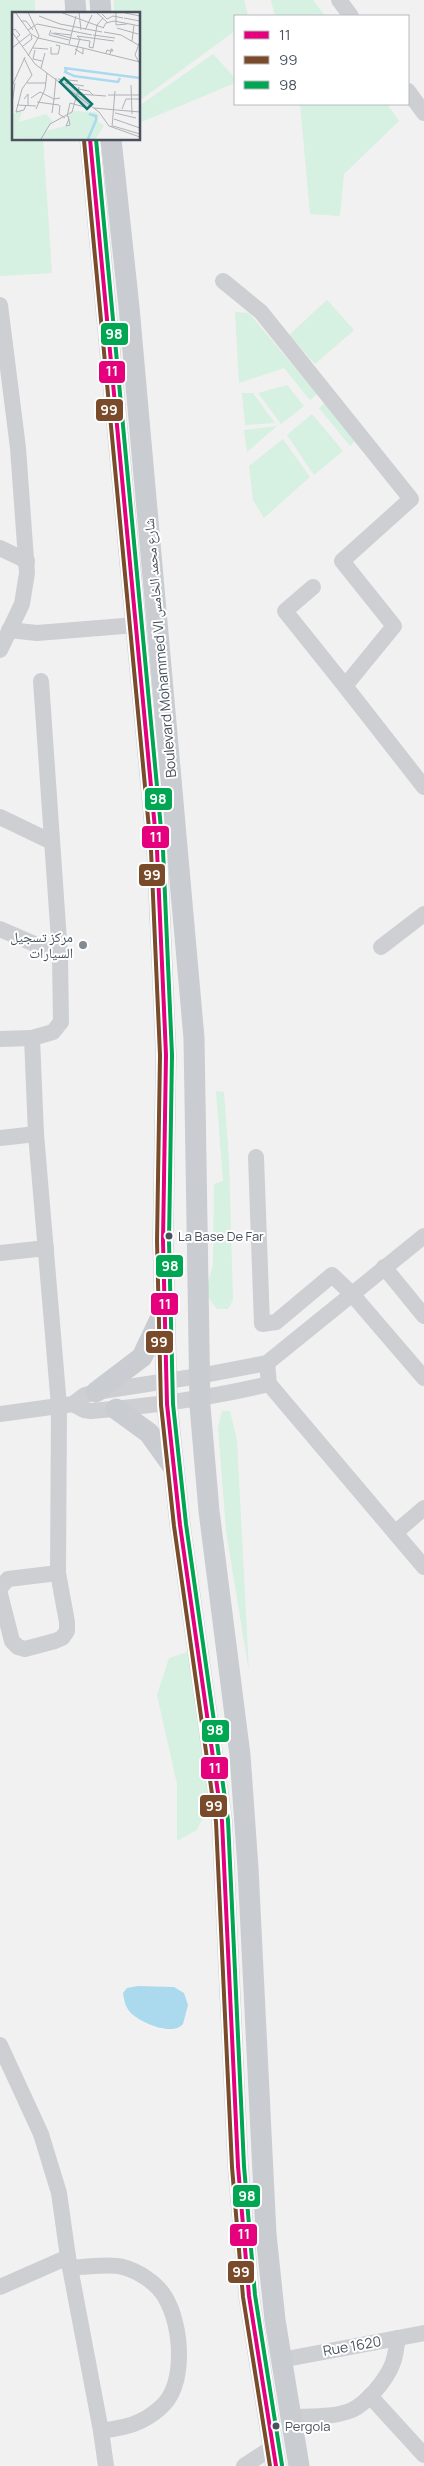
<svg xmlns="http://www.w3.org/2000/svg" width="424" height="2466" font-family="Manrope,'Noto Naskh Arabic',sans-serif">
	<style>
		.green { fill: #d6f0e2 }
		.water { fill: #abdaee }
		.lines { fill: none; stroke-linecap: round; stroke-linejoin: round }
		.minor { stroke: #cdcfd2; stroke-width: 16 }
		.major { stroke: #c9ccd0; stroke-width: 21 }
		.bus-1-casing { stroke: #fff; stroke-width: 8 }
		.bus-2-casing { stroke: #fff; stroke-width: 8 }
		.bus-3-casing { stroke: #fff; stroke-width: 8 }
		.bus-1 { stroke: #e5007d; stroke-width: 4 }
		.bus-2 { stroke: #7a4b2a; stroke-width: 4 }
		.bus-3 { stroke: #00a651; stroke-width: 4 }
		.poi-dot { fill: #848a91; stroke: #fff; stroke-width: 2 }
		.bus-dot { fill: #48525e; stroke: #fff; stroke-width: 2 }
		.labels { text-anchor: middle; stroke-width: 4; stroke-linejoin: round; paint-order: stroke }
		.bus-label { font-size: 13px; fill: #48525e; stroke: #fff; text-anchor: start }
		.street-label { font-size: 14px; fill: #48525e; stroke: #fff }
		.poi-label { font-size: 14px; fill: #48525e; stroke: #fff; text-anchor: end }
		.inset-river { fill: none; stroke: #abdaee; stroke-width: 2.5 }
		.inset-road { fill: none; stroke: #aeb1b6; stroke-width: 1 }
		.view { fill: #0f766e; fill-opacity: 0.15; stroke: #0f766e; stroke-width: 2.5 }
		.inset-edge { fill: none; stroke: #48525e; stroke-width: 2.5 }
		.line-badge { stroke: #fff; stroke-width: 2 }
		.badge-label { font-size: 14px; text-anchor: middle; font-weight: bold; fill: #fff }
	</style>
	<rect width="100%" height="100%" fill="#f2f1f1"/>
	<g class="green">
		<path d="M0,0H35V14H14V139H43L52,273L0,276Z"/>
		<path d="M114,0H244L248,16H235V31L139,101V14H114Z"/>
		<path d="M271,0H313L325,16H275Z"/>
		<path d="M213,54L235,78V83L139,123V106Z"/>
		<path d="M300,104H387L399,121L344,174L340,216L310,214Z"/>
		<path d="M327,300L354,330L315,364L289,335Z"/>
		<path d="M235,312L249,313L317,394L310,400L284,368L239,383Z"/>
		<path d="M287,385L304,406L281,424L258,393Z"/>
		<path d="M242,393H253L275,423L245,425Z"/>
		<path d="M326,402L357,439L350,446L319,408Z"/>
		<path d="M312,414L343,451L314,475L287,435Z"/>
		<path d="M277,426L247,452L244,430Z"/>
		<path d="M283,439L310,477L264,518L253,500L249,466Z"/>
		<path d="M216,1091L224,1092L229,1160L233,1300L228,1309H217L205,1293L213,1265L214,1184L223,1181Z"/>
		<path d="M222,1411H230L237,1441L249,1672L226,1531L218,1428Z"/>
		<path d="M188,1652L211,1800L197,1830L177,1841V1784L157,1695L169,1658Z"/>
	</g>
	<path class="water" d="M138,1986L174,1987L184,1993L188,2005L183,2024C172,2037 139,2022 130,2012C125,2006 124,2000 123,1993L127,1988Z"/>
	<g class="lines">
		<g class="minor">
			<path d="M339,0L351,16"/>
			<path d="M408,91L424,113"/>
			<path d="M223,281L261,312L411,499L342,561L394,626L345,686L424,787"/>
			<path d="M0,305L18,448L27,573L22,604L0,650"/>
			<path d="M0,548L27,561"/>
			<path d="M313,587L285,611L345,686"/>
			<path d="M9,630L37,633L136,625"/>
			<path d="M0,817L52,842"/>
			<path d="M0,929L60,955"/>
			<path d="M381,947L424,914"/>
			<path d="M0,1039L32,1038"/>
			<path d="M0,1138L36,1134"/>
			<path d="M256,1157L262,1324L276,1322L332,1275L351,1293L424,1378"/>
			<path d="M0,1253L46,1248"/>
			<path d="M384,1267L424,1316"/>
			<path d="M267,1363L269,1384L424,1567"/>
			<path d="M73,1404L84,1410L91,1411C152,1406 210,1398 269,1384"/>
			<path d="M0,1414L73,1404L85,1395L96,1392L199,1376L267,1363L424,1236"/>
			<path d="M396,1532L424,1508"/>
			<path d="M0,1588L8,1579L58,1573"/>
			<path d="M0,1594L12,1641L18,1647L25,1649L55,1641L62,1638L67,1631V1622L58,1573L59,1406L36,1134L32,1038L53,1032L61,1022L60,955L41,681"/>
			<path d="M0,2045L41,2134L59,2193L68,2257L101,2431L106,2466"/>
			<path d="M70,2268C83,2267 110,2263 123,2267C138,2271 157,2283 165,2297C182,2325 187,2385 160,2408C141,2425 125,2427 101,2431"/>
			<path d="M0,2287L68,2257"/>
			<path d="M281,2360L424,2333"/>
			<path d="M370,2396L424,2455"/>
			<path d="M290,2417C310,2416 333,2418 352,2410C367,2403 386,2380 392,2365C396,2356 396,2347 398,2338"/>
			<path d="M244,2466L273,2447"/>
		</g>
		<g class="major">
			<path d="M75,0L76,14"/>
			<path d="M100,0L101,14"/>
			<path d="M90,139L157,850L166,1055L163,1241L167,1404L180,1525L222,1821L238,2166L249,2296L276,2466"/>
			<path d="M111,139L129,307L194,1038L200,1406L209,1511L240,1755L248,1868L266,2234L275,2320L299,2466"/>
			<path d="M96,1392L142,1357L161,1317"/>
			<path d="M116,1409L149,1433L172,1465"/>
		</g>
		<defs>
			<path id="bus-1" d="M90,139L157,850L166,1055L163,1241L167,1404L180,1525L222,1821L238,2166L249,2296L276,2466"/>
			<path id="bus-2" d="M84,140L151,850L160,1055L157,1241L161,1405L174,1526L216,1822L232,2167L243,2297L270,2466"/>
			<path id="bus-3" d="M96,139L163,850L172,1055L169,1241L173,1404L186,1524L228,1820L244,2166L255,2295L282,2465"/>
		</defs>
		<use href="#bus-1" class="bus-1-casing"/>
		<use href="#bus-2" class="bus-2-casing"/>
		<use href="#bus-3" class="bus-3-casing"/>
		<use href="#bus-1" class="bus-1"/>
		<use href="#bus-2" class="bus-2"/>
		<use href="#bus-3" class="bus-3"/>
	</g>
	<circle class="poi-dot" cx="83" cy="945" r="5"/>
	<g class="bus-dot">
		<circle cx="169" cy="1236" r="4.5"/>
		<circle cx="276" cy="2426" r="4.5"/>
	</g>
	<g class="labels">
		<g class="bus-label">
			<text x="178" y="1241">La Base De Far</text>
			<text x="285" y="2431">Pergola</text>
		</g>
		<g class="street-label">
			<text transform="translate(160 648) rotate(-95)" y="5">Boulevard Mohammed VI شارع محمد الخامس</text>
			<text transform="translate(352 2346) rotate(-10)" y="5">Rue 1620</text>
		</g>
		<g class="poi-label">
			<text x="73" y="942">مركز تسجيل<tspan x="73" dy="16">السيارات</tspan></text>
		</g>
	</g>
	<g transform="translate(12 12)">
		<rect width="128" height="128" fill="#f2f1f1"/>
		<path d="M7,99H10L7,110L34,102L41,109L34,119L57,113L56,105L61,99L84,100L87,103L86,110L92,113L84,127L0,126V103Z" fill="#d6f0e2"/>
		<path class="inset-river" d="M52,56L128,66M55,56L53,60L62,64L106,70L108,66M76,127L84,108V104L77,102"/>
		<path class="inset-road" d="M3,0L19,22L26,26L71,36M16,0L27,24L16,44M48,0L92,16M67,0L69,18M84,0L96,11M104,0V13L115,12M113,1L128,4M90,2L95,7L101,4L111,6M27,4L48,12L90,20M112,6L128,9M9,9H14L21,18M91,16L94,11L102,9L128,14M105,16L126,22M16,18L25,12L80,23M39,18L37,23L57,28M73,18L80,3M0,19L3,17L8,23L4,26M0,20L23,52L87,100L97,114L128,125M92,20L109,23L128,34M39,21L59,26M42,21L59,23M81,23L103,26M58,26L78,29L77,35L81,36L85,13L91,6M67,26L65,24L102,29M120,29L122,13M128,29L123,43L128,52M57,32L64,4M11,34L20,27L19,23M39,35V42H46L48,34L44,33M0,36L18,22M21,36L36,37M71,36L128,50M63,37L71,42V36M23,38L21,47L30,49M94,41L95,38L98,39H101L100,37H99V39L98,42M63,43L68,26M12,46L20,63L10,77L4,100L12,98L14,93M29,56L33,41M44,66L42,87L48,86M46,67L66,69M15,71H34M53,71L72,74M119,73L120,102M0,74L13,45M66,77L77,79L81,83M66,82L94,84M96,83H127L128,80M19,86L28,80L42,87L40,101M12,87L16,82V93M25,90L47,93M0,92L3,71M5,93L24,94M48,93L47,102L53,106M82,96L128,100M24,97L33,77L35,61M110,97L114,87H128M103,101L124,106M56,104L58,113L54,114L57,107M55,105L58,91L76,96M102,107L128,116M101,114L128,122M100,115L103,79M29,127L38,112L60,100L67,75"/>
		<path class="view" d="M52,66L80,92L75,97L48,70Z"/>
		<rect width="128" height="128" class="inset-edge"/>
	</g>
	<g class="line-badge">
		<rect x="100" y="322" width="29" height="24" rx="5" fill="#00a651"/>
		<rect x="98" y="360" width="28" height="24" rx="5" fill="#e5007d"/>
		<rect x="95" y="398" width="29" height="24" rx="5" fill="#7a4b2a"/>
		<rect x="144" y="787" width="29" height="24" rx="5" fill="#00a651"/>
		<rect x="141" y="825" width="29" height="24" rx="5" fill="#e5007d"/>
		<rect x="138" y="863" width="28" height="24" rx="5" fill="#7a4b2a"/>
		<rect x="155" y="1254" width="29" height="24" rx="5" fill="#00a651"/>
		<rect x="150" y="1292" width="29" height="24" rx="5" fill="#e5007d"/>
		<rect x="145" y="1330" width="29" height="24" rx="5" fill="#7a4b2a"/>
		<rect x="201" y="1719" width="29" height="24" rx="5" fill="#00a651"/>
		<rect x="200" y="1756" width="29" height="24" rx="5" fill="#e5007d"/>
		<rect x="199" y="1794" width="29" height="24" rx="5" fill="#7a4b2a"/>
		<rect x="232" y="2184" width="29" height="24" rx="5" fill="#00a651"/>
		<rect x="229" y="2223" width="29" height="24" rx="5" fill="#e5007d"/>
		<rect x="227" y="2260" width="28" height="24" rx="5" fill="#7a4b2a"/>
	</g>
	<g class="badge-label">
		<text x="114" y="339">98</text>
		<text x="112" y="376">11</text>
		<text x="109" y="415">99</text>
		<text x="158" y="804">98</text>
		<text x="156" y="842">11</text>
		<text x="152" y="880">99</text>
		<text x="170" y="1271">98</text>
		<text x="165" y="1309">11</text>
		<text x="159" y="1347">99</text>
		<text x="215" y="1735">98</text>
		<text x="215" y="1773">11</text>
		<text x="214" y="1811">99</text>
		<text x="247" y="2201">98</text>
		<text x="244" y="2239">11</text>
		<text x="241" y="2277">99</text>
	</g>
	<rect x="234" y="15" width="175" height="90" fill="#ffffff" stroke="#b6babf"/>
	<rect x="244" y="31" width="25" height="8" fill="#e5007d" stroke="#b6babf"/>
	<text x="279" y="40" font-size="15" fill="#48525e">11</text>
	<rect x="244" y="56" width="25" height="8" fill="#7a4b2a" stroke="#b6babf"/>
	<text x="279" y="65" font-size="15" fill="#48525e">99</text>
	<rect x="244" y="81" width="25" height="8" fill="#00a651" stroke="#b6babf"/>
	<text x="279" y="90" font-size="15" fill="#48525e">98</text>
</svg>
